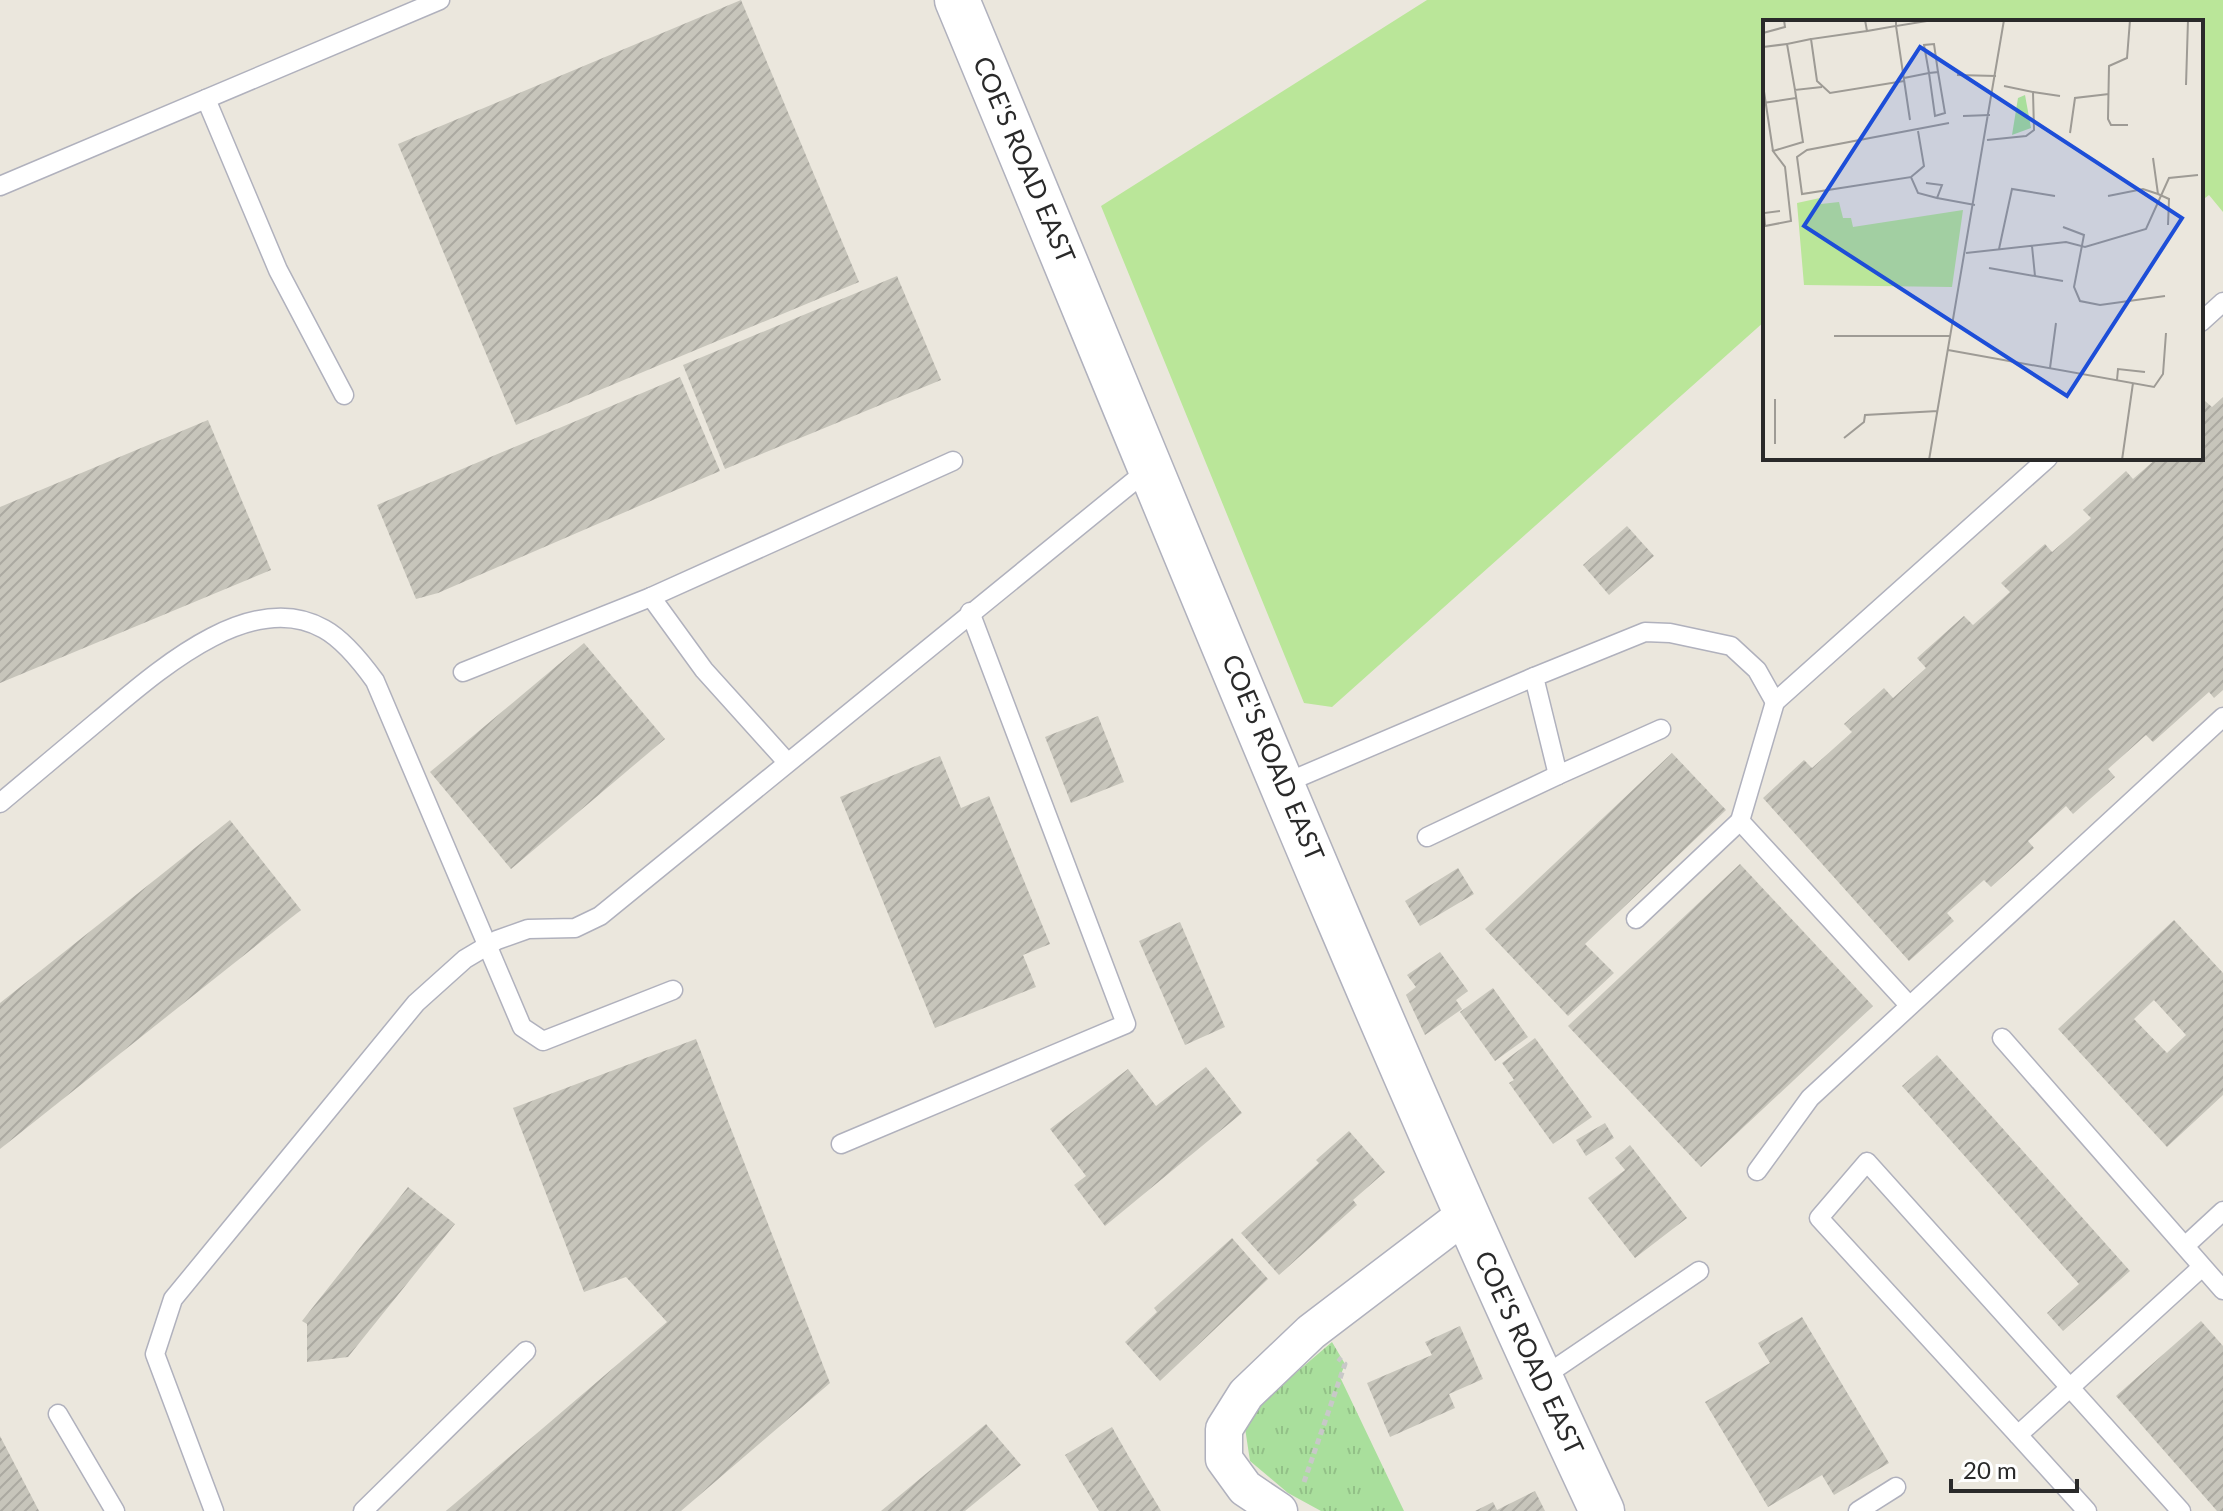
<svg xmlns="http://www.w3.org/2000/svg" width="2223" height="1511" font-family="Lato,sans-serif">
	<style>
		.grass { fill: url(#grass-tufts) }
		.pitch { fill: #bae699 }
		.building { fill: url(#building-hatch); fill-rule: evenodd }
		.lines { fill: none; stroke-linecap: round; stroke-linejoin: round }
		.lane-casing { stroke: #b0b1bd; stroke-width: 21 }
		.street-casing { stroke: #b0b1bd; stroke-width: 39 }
		.secondary-casing { stroke: #b0b1bd; stroke-width: 47 }
		.path { stroke: #c8c8c8; stroke-width: 5; stroke-dasharray: 6 4; stroke-linecap: butt }
		.lane { stroke: #fff; stroke-width: 18 }
		.street { stroke: #fff; stroke-width: 36 }
		.secondary { stroke: #fff; stroke-width: 44 }
		.labels { text-anchor: middle; stroke-width: 6; stroke-linejoin: round; paint-order: stroke }
		.street-label { font-size: 26px; fill: #2a2a2a; stroke: #fff }
		.inset-road { fill: none; stroke: #9e9b95; stroke-width: 2 }
		.view { fill: #1d4ed8; fill-opacity: 0.15; stroke: #1d4ed8; stroke-width: 4 }
		.inset-edge { fill: none; stroke: #2a2a2a; stroke-width: 4 }
	</style>
	<defs>
		<pattern id="grass-tufts" width="24" height="20" patternUnits="userSpaceOnUse" patternTransform="scale(2)"><rect width="24" height="20" fill="#a9df9c"/><path d="M3 7l-1-3M5 7V3M7 7l1-3M15 17l-1-3M17 17v-4M19 17l1-3" fill="none" stroke="#92c087"/></pattern>
		<pattern id="building-hatch" width="6" height="6" patternUnits="userSpaceOnUse" patternTransform="scale(2)"><rect width="6" height="6" fill="#c7c5bb"/><path d="M-1 1l2-2M0 6l6-6M5 7l2-2" fill="none" stroke="#aba9a1"/></pattern>
	</defs>
	<rect width="100%" height="100%" fill="#ebe7dd"/>
	<path class="grass" d="M1332,1342L1345,1364L1340,1377L1404,1511H1321L1288,1493L1250,1461L1245,1428L1259,1404Z"/>
	<path class="pitch" d="M1427,0H2223V212L2209,195L2201,201V22H1765V321L1332,707L1304,703L1101,206Z"/>
	<g class="building">
		<path d="M741,0L859,282L516,425L398,144Z"/>
		<path d="M897,276L941,380L725,469L683,365Z"/>
		<path d="M680,377L720,471L438,593L416,599L377,505Z"/>
		<path d="M2223,397V690L2214,698L2209,692L2153,742L2146,735L2108,769L2115,777L2073,814L2066,806L2028,841L2034,848L1991,887L1984,880L1947,913L1954,921L1909,961L1763,798L1804,760L1812,768L1852,732L1844,724L1884,688L1893,698L1926,668L1917,658L1964,616L1973,625L2010,592L2001,583L2045,544L2052,552L2091,518L2083,510L2126,471L2133,479L2157,458H2201V405L2205,401L2212,407Z"/>
		<path d="M208,420L271,570L0,683V507Z"/>
		<path d="M1627,526L1654,556L1609,595L1583,565Z"/>
		<path d="M584,643L665,739L511,869L430,772Z"/>
		<path d="M1098,716L1124,782L1071,803L1045,737Z"/>
		<path d="M1672,753L1726,810L1585,944L1614,973L1568,1016L1485,929Z"/>
		<path d="M940,756L961,808L989,796L1050,944L1023,955L1036,987L935,1028L840,797Z"/>
		<path d="M230,820L301,910L0,1149V1003Z"/>
		<path d="M1740,864L1873,1006L1701,1167L1568,1026Z"/>
		<path d="M1458,868L1474,894L1420,926L1405,901Z"/>
		<path d="M2174,920L2223,973V1095L2167,1147L2058,1029ZM2154,1000L2186,1035L2167,1053L2134,1019Z"/>
		<path d="M1180,922L1225,1027L1185,1045L1139,941Z"/>
		<path d="M1440,952L1468,991L1456,1000L1462,1009L1425,1035L1406,995L1416,987L1407,975Z"/>
		<path d="M1493,988L1528,1037L1495,1061L1460,1012Z"/>
		<path d="M1535,1038L1592,1117L1553,1144L1509,1083L1514,1080L1502,1063Z"/>
		<path d="M696,1039L830,1383L681,1511H446L667,1322L626,1277L584,1292L513,1108Z"/>
		<path d="M1937,1055L2130,1271L2063,1331L2047,1313L2079,1284L1902,1086Z"/>
		<path d="M1206,1067L1242,1113L1105,1226L1074,1185L1086,1176L1050,1129L1128,1069L1156,1106Z"/>
		<path d="M1605,1123L1614,1138L1586,1156L1576,1140Z"/>
		<path d="M1349,1131L1385,1172L1353,1200L1357,1205L1279,1275L1241,1233L1319,1163L1316,1160Z"/>
		<path d="M1630,1145L1687,1218L1635,1258L1588,1198L1625,1170L1615,1158Z"/>
		<path d="M408,1187L455,1224L348,1357L307,1362V1324L302,1321Z"/>
		<path d="M1232,1238L1268,1279L1160,1381L1125,1342L1157,1312L1154,1308Z"/>
		<path d="M1802,1317L1889,1463L1834,1495L1822,1475L1768,1507L1705,1402L1770,1363L1758,1343Z"/>
		<path d="M2201,1321L2223,1346V1511H2217L2116,1396Z"/>
		<path d="M1460,1326L1483,1379L1449,1394L1455,1408L1390,1437L1367,1383L1432,1355L1425,1342Z"/>
		<path d="M986,1424L1021,1465L965,1511H881Z"/>
		<path d="M1112,1427L1129,1457L1161,1511H1099L1065,1455Z"/>
		<path d="M0,1436L39,1511H0Z"/>
		<path d="M1535,1491L1545,1511H1475L1493,1502L1497,1510Z"/>
	</g>
	<g class="lines">
		<defs>
			<g id="lane">
				<path d="M206,99L278,270L344,395"/>
				<path d="M0,186L440,0"/>
				<path d="M2201,322L2223,302"/>
				<path d="M651,597L704,670L787,762"/>
				<path d="M463,672L651,597L953,461"/>
				<path d="M1775,702L1740,821L1908,1004"/>
				<path d="M1661,729L1558,775L1534,677L1645,632L1670,633L1731,646L1757,670L1775,702L2048,458"/>
				<path d="M1283,784L1534,677"/>
				<path d="M0,803C33,775 66,748 99,720C152,676 249,586 324,629C344,640 362,663 375,681L522,1027L543,1041L673,990"/>
				<path d="M1427,837L1558,775"/>
				<path d="M1636,919L1740,821"/>
				<path d="M2002,1038L2223,1290"/>
				<path d="M841,1144L1126,1024L970,612"/>
				<path d="M1757,1171L1810,1098L2223,717"/>
				<path d="M2185,1246L2223,1211"/>
				<path d="M1540,1379L1699,1271"/>
				<path d="M58,1414L115,1511"/>
				<path d="M2018,1435L1819,1218L1867,1162L2181,1511"/>
				<path d="M214,1511L155,1354L173,1299L416,1003L465,959L497,940L528,929L575,928L600,916L1150,468"/>
				<path d="M363,1511L526,1351"/>
				<path d="M1858,1511L1896,1487"/>
				<path d="M2087,1511L2018,1435L2202,1267"/>
			</g>
			<path id="street" d="M1279,1511L1245,1488L1224,1459V1429L1246,1394L1311,1332L1466,1214"/>
			<path id="secondary" d="M957,0C1167,505 1369,1015 1602,1511"/>
		</defs>
		<use href="#lane" class="lane-casing"/>
		<use href="#street" class="street-casing"/>
		<use href="#secondary" class="secondary-casing"/>
		<path class="path" d="M1304,1482L1345,1364L1338,1358"/>
		<use href="#lane" class="lane"/>
		<use href="#street" class="street"/>
		<use href="#secondary" class="secondary"/>
	</g>
	<g class="labels">
		<g class="street-label">
			<text transform="translate(1024 160) rotate(67)" y="9">COE'S ROAD EAST</text>
			<text transform="translate(1273 758) rotate(67)" y="9">COE'S ROAD EAST</text>
			<text transform="translate(1529 1353) rotate(65)" y="9">COE'S ROAD EAST</text>
		</g>
	</g>
	<g transform="translate(1763 20)">
		<rect width="440" height="440" fill="#ebe7dd"/>
		<path d="M262,75L268,108L249,115L255,78Z" fill="#a9df9c"/>
		<path d="M57,178L58,184L76,182L80,198H88L90,207L200,190L189,267L41,265L34,183Z" fill="#bae699"/>
		<path class="inset-road" d="M102,0L104,11L133,6V0M104,11L48,19L54,61L67,73L141,61M0,13L22,7L21,0M48,19L24,24L32,70L59,67M0,27L24,24M194,55L233,56M141,58L166,53L175,52L171,24L161,25L166,53L172,96L182,93L175,52M0,65L10,131M423,65L425,0M270,72L297,76M0,83L33,78M200,96L227,95M147,100L133,6L170,0M365,105H348L345,99L346,46L364,38L367,0M307,113L312,78L346,74M224,120L263,116L271,110L270,72L241,66M148,157L161,146L155,111M163,163L179,165L174,178L155,173L148,157L39,174L34,137L44,130L186,103M395,174L406,179L405,205M345,176L380,169L395,174L390,138M174,178L212,185M17,191L1,193L2,206L28,201L22,147L10,131L40,122L32,70M300,207L321,215L311,267L317,281L337,285L402,276M269,226L272,256M236,229L249,169L292,176M203,233L303,222L322,227L383,209L406,158L435,155M226,248L300,261M71,316H188M185,330L391,367L400,354L403,313M287,348L293,303M354,360L355,349L382,352M81,418L101,402L102,395L175,391M12,424V379M166,440L241,0M359,440L370,363"/>
		<path class="view" d="M157,27L419,198L304,376L41,206Z"/>
		<rect width="440" height="440" class="inset-edge"/>
	</g>
	<path d="M1951 1479v12h126v-12" fill="none" stroke="#2a2a2a" stroke-width="4"/>
	<text x="1963" y="1479" font-size="24" fill="#2a2a2a" stroke="#ffffff" stroke-width="6" paint-order="stroke">20 m</text>
</svg>
